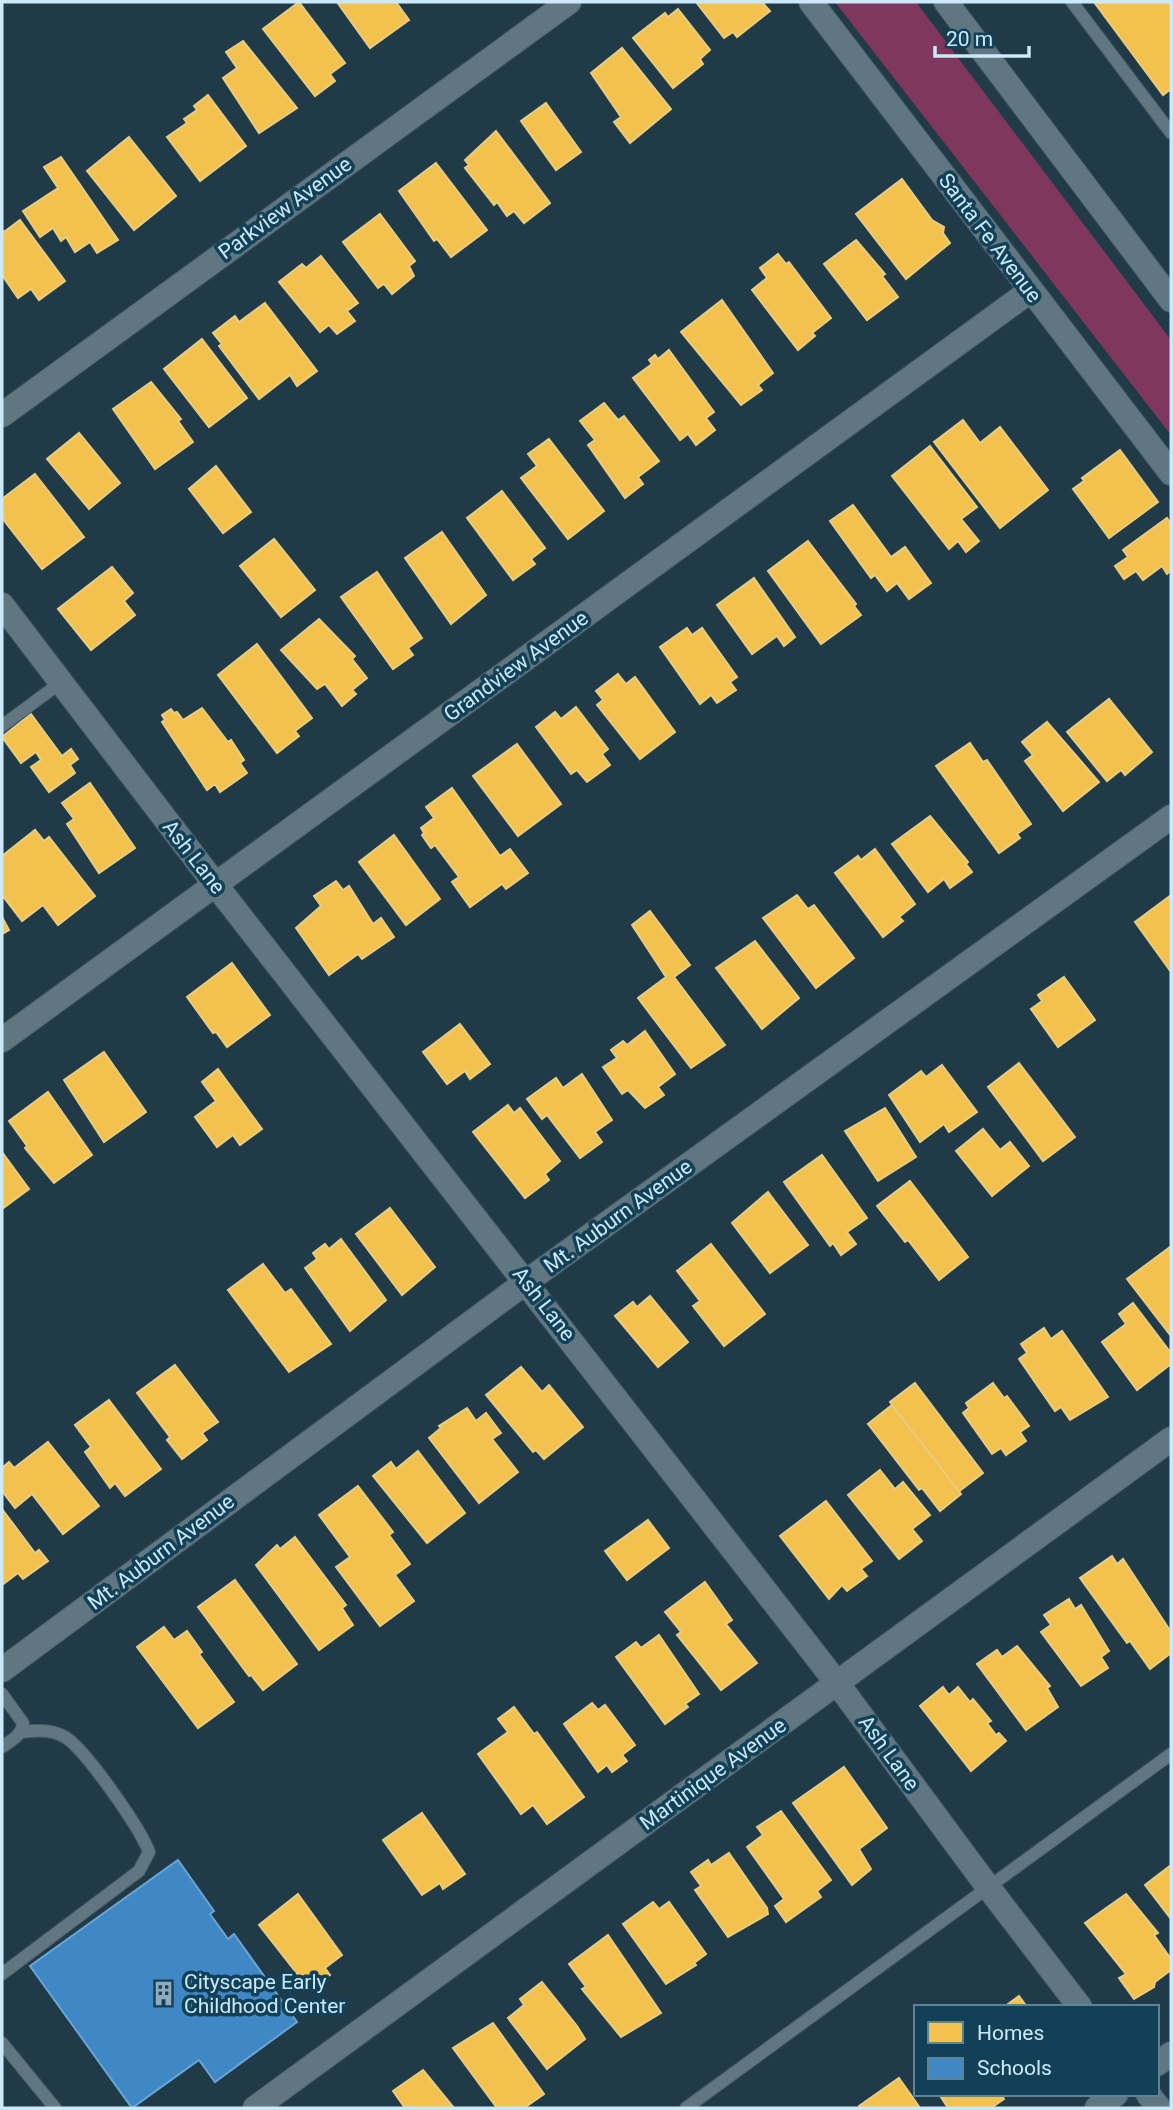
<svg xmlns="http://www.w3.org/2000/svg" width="1173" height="2110" font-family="Roboto,sans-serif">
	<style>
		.green { fill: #7f375d }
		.homes { fill: #f2c14e; stroke: #e7cd82; stroke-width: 2 }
		.schools { fill: #3f88c5; stroke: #69a5d5; stroke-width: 2 }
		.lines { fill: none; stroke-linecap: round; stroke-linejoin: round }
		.service-casing { stroke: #415660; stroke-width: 14 }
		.minor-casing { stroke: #415660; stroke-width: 26 }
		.service { stroke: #607681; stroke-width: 12 }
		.minor { stroke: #607681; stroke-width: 24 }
		.labels { text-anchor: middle; stroke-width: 7; stroke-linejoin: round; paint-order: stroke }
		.street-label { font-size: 21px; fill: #cce9fa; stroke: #124056 }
		.poi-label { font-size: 21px; fill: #cce9fa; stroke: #124056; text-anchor: start }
	</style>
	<rect width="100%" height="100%" fill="#213a47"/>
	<path class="green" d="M835,2H916L1171,340V435Z"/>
	<g class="homes">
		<path d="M299,2L345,63L330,74L335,81L315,96L263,29Z"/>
		<path d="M337,2H396L409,20L370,48Z"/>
		<path d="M696,2H762L770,11L737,37L733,32L724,38Z"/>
		<path d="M1094,2H1171V89L1163,95Z"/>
		<path d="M678,9L710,50L700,59L703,64L673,88L633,38L665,13L668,17Z"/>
		<path d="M243,41L297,108L259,133L223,78L237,68L226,52Z"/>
		<path d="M622,48L671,109L630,143L614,122L621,117L591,73Z"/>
		<path d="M208,95L246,146L200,181L167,137L187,123L184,119L197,110L194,106Z"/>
		<path d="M546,103L581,152L556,170L521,121Z"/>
		<path d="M496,131L550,203L524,223L514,211L507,216L497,202L494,205L465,168L469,165L465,160Z"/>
		<path d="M129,137L176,196L134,230L87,171Z"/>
		<path d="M61,157L118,240L97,253L90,242L75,252L66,237L61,241L53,228L40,237L23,211L58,188L44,167Z"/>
		<path d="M436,163L487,230L451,257L437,239L434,241L399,191Z"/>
		<path d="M902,179L932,220L944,227L943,233L950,243L906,279L856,214Z"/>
		<path d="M380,214L415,261L409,266L414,276L392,294L384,284L378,288L343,242Z"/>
		<path d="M20,220L65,281L39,300L31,289L18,298L2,275V229L4,232Z"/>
		<path d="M856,240L885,274L882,276L898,297L867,320L824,264Z"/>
		<path d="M778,254L786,264L789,262L831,318L812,333L815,336L798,350L752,290L767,278L760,268Z"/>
		<path d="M321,256L358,303L347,311L355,321L337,334L329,325L320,332L279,282L302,264L306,268Z"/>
		<path d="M722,300L773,373L758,385L762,390L741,405L681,332Z"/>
		<path d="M265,303L317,371L297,386L290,375L259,399L219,346L222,344L213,333L235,316L239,322Z"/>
		<path d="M202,339L247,398L209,427L164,369Z"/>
		<path d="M669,350L714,412L706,418L715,430L696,445L688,434L680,440L633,378L652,364L649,360L655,355L658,359Z"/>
		<path d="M151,382L181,419L178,421L193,442L155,469L113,409Z"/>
		<path d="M604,403L618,420L624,416L659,461L638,477L643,484L625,498L588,445L595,440L580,421Z"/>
		<path d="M963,420L980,443L1000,427L1048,490L1000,528L934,442Z"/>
		<path d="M79,433L120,483L89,509L47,459Z"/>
		<path d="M549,439L604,511L568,539L521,478L537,466L528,454Z"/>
		<path d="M930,446L977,507L961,519L979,541L966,552L958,541L949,549L892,476Z"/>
		<path d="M1120,450L1158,502L1109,538L1073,489L1084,481L1082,478Z"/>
		<path d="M216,466L251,512L223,533L189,489Z"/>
		<path d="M35,474L84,537L42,569L2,518V499Z"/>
		<path d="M502,491L545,548L531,559L535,564L513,580L467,518Z"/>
		<path d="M853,505L891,557L905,547L931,583L909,599L897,583L887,591L875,575L871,578L830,521Z"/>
		<path d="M1167,518L1171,524V570L1167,574L1162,566L1143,580L1136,571L1124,579L1115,566L1128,557L1123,550Z"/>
		<path d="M442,532L486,595L451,624L405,558Z"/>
		<path d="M274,539L315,590L281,617L240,566Z"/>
		<path d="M808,541L856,604L854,606L861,615L821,644L768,571Z"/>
		<path d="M112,567L133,593L124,601L135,615L91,650L58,609Z"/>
		<path d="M377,572L422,638L408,648L413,655L393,669L341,597Z"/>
		<path d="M754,578L795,637L784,646L777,636L752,654L717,605Z"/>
		<path d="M319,619L355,656L352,659L367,678L352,690L356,694L342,706L325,684L317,689L281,650Z"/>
		<path d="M687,628L692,635L702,628L737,677L730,682L736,690L717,703L711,695L700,704L660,647Z"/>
		<path d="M257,644L312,718L295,731L299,736L277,753L218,675Z"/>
		<path d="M618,674L626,684L635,677L675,732L640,759L597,705L603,700L596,691Z"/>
		<path d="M1109,699L1152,752L1125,775L1121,770L1107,781L1067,732Z"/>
		<path d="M576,707L608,749L602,754L610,765L587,782L577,770L571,774L536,727L555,712L561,719Z"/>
		<path d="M202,708L228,742L231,740L244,760L240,763L247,773L220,792L215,784L207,790L162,722L165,720L162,715L171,709L174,713L177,712L183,720Z"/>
		<path d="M31,714L62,756L71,749L78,759L70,765L75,773L49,792L31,767L41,760L36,752L21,763L2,737Z"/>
		<path d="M1047,722L1099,782L1063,811L1025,761L1033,755L1022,742Z"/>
		<path d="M970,743L983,762L987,760L1031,824L1017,834L1020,838L999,853L936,766Z"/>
		<path d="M517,744L561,804L518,836L473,776Z"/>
		<path d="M90,783L135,848L99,873L67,824L74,819L62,803Z"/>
		<path d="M452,788L500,856L510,849L528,873L506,889L502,884L470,907L452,882L459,877L435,845L431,848L422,835L424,833L421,828L434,818L426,807Z"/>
		<path d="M930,816L968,862L966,864L972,872L950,888L944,879L928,892L892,844Z"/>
		<path d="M35,830L44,841L49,837L95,896L58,925L43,905L22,921L2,895V856Z"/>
		<path d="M394,835L440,899L406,925L359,862Z"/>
		<path d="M875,849L915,904L899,917L903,921L883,937L835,873L858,856L861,860Z"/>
		<path d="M336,881L343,890L349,886L373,924L381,918L394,937L362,959L358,954L329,975L296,928L321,906L314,896Z"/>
		<path d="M797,895L808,909L814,905L854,958L816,988L763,918Z"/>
		<path d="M1170,896L1171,899V972L1135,922Z"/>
		<path d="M650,911L690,965L674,977L725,1045L691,1068L638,998L666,977L632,925Z"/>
		<path d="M2,917L9,930L2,934Z"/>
		<path d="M755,941L799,998L762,1029L716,968Z"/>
		<path d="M232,963L270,1015L227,1047L216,1032L213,1033L187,997Z"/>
		<path d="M1064,977L1095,1020L1058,1047L1031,1009L1042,1001L1038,995Z"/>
		<path d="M460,1024L490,1064L470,1079L465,1071L447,1084L423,1052Z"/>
		<path d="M645,1031L675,1074L658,1087L664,1095L645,1108L628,1090L622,1094L603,1067L617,1058L611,1050L623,1041L627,1045Z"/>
		<path d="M104,1052L146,1112L104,1142L64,1080Z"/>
		<path d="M1019,1063L1075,1137L1043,1161L988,1087Z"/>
		<path d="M942,1065L977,1112L949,1132L944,1124L920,1142L889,1095L921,1071L926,1077Z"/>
		<path d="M218,1069L262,1129L240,1145L233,1135L217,1147L195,1117L216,1101L202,1082Z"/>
		<path d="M582,1074L612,1120L595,1132L602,1142L580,1158L547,1115L542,1119L527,1099L556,1078L563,1088Z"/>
		<path d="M48,1092L92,1155L54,1183L25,1148L27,1146L9,1121Z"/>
		<path d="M508,1105L514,1113L520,1108L560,1161L545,1174L549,1180L525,1198L473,1132Z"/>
		<path d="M885,1108L916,1157L878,1181L845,1131Z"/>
		<path d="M983,1129L1000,1150L1010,1142L1029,1166L992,1196L956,1151Z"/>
		<path d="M2,1152L29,1189L2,1209Z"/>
		<path d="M822,1155L867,1218L847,1232L856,1244L841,1255L833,1243L830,1246L784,1182Z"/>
		<path d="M910,1181L968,1257L939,1280L908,1240L905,1242L877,1206Z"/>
		<path d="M768,1192L808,1245L770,1273L732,1223Z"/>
		<path d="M390,1208L435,1267L402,1295L356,1234Z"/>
		<path d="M341,1239L386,1300L350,1331L305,1268L317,1259L313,1253L325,1244L329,1249Z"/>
		<path d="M711,1244L765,1314L724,1346L693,1306L700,1301L677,1271Z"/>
		<path d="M1170,1247L1171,1249V1336L1127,1279Z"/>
		<path d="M263,1264L285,1293L291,1289L331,1344L289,1372L228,1290Z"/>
		<path d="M650,1296L688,1342L658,1367L615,1316L633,1302L637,1307Z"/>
		<path d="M1133,1303L1171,1353V1364L1137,1390L1102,1342L1126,1324L1119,1314Z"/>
		<path d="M1044,1328L1051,1339L1062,1331L1108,1397L1070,1420L1061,1407L1055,1411L1019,1359L1027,1353L1021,1344Z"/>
		<path d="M175,1365L218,1422L202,1433L207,1440L182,1459L167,1440L170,1437L137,1393Z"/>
		<path d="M521,1367L542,1392L549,1385L583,1427L544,1459L536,1450L533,1452L486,1395Z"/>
		<path d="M915,1383L983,1473L958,1492L890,1402Z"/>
		<path d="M993,1383L1004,1398L1007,1396L1029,1426L1020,1432L1026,1441L1006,1455L1001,1448L992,1454L963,1413L969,1408L966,1403Z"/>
		<path d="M109,1400L161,1469L125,1496L115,1483L110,1488L85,1452L91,1447L75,1425Z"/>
		<path d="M892,1405L961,1494L940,1511L922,1488L919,1490L868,1424Z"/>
		<path d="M467,1408L476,1421L486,1413L501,1433L492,1439L518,1472L479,1503L429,1438L441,1428L439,1426Z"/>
		<path d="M48,1442L99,1506L63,1534L32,1494L15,1508L2,1491V1468L9,1462L14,1468Z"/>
		<path d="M418,1451L465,1513L427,1543L373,1476L391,1462L396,1469Z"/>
		<path d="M880,1470L895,1489L903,1482L930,1515L912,1529L922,1541L899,1559L848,1495Z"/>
		<path d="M358,1486L393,1532L389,1535L410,1564L395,1575L414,1601L380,1626L336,1567L350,1557L319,1515Z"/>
		<path d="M826,1501L872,1561L861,1569L867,1576L847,1591L842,1585L829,1599L780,1536Z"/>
		<path d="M2,1509L35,1553L39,1550L48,1561L23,1579L18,1573L2,1585Z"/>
		<path d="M648,1520L669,1548L627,1580L605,1551Z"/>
		<path d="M295,1537L346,1605L342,1608L353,1625L319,1650L256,1565L277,1545L280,1549Z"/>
		<path d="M1112,1556L1117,1564L1123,1559L1171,1632V1653L1150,1669L1130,1641L1127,1643L1080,1578Z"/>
		<path d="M235,1580L297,1664L263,1690L251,1675L249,1676L198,1607Z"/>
		<path d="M705,1582L732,1620L726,1624L757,1663L721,1690L677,1635L681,1632L665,1612Z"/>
		<path d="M1069,1599L1075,1609L1081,1605L1109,1651L1101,1657L1108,1668L1081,1686L1041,1632L1051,1625L1044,1615Z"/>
		<path d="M164,1627L174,1640L187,1631L202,1652L199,1654L234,1702L198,1728L137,1647Z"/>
		<path d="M659,1635L699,1694L685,1704L688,1707L665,1724L616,1657L636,1642L641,1648Z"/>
		<path d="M1017,1646L1050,1686L1047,1688L1058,1707L1026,1730L977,1664L997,1650L1002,1657Z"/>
		<path d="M943,1687L949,1695L958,1687L970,1702L973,1699L991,1721L987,1723L996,1735L999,1733L1006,1741L971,1771L920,1706Z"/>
		<path d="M592,1703L598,1710L605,1705L635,1745L622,1755L627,1761L612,1772L607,1765L598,1772L564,1724Z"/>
		<path d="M514,1707L534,1734L537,1732L584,1797L547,1824L533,1805L521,1814L478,1754L508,1732L498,1719Z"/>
		<path d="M844,1767L887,1828L859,1849L871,1869L852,1885L793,1803Z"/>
		<path d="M781,1811L831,1880L817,1891L821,1897L786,1922L775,1906L784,1899L747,1847L763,1835L757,1827Z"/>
		<path d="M422,1813L465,1874L443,1889L440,1883L422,1895L383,1840Z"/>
		<path d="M729,1853L767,1908L768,1914L728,1937L695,1890L701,1886L691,1872L708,1860L711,1865Z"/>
		<path d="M1171,1865V1919L1145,1885Z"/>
		<path d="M298,1894L342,1955L325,1968L330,1975L310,1990L259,1925Z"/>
		<path d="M1126,1894L1158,1933L1154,1935L1171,1959V1970L1155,1982L1154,1987L1134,1999L1119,1978L1126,1974L1085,1923Z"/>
		<path d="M653,1902L659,1909L669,1902L706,1954L694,1963L696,1965L666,1984L623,1924Z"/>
		<path d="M608,1935L661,2013L621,2037L582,1989L586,1987L569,1964Z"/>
		<path d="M542,1982L577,2026L585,2039L547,2069L508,2018L524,2005L520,1999Z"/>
		<path d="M1019,1996L1027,2007H1004Z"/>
		<path d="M493,2023L544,2094L524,2108H497L453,2048Z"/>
		<path d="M423,2070L454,2108H405L393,2091Z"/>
		<path d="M899,2078L920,2108H860L859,2106Z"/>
		<path d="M939,2094H1001L1004,2099L991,2108H948Z"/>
	</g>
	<path class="schools" d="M178,1860L214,1911L210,1914L228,1939L234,1934L297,2022L215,2082L199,2060L132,2108L30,1966Z"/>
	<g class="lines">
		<defs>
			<g id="service">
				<path d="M1072,2L1171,133"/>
				<path d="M2,726L60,683"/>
				<path d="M2,1694L23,1723C23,1735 10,1741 2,1747"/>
				<path d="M2,1974L139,1871L149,1852C140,1828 86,1750 65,1737C52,1729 35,1730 22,1732"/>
				<path d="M2,2043L55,2108"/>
				<path d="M686,2108L1171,1754"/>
			</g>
			<g id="minor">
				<path d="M811,2L1171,473"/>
				<path d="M946,2L1171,300"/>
				<path d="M2,415L569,2"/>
				<path d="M2,605L215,884L837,1683L988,1887L1080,2007"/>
				<path d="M2,1040L1030,291"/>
				<path d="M2,1670L526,1282L1171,817"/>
				<path d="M1157,2064L1171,2054"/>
				<path d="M1148,2094L1159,2108"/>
				<path d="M255,2108L1171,1439"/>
				<path d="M1097,2108L1116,2094"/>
			</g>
		</defs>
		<use href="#service" class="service-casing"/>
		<use href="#minor" class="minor-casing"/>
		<use href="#service" class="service"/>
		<use href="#minor" class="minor"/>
	</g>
	<defs>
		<symbol id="building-bare" viewBox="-9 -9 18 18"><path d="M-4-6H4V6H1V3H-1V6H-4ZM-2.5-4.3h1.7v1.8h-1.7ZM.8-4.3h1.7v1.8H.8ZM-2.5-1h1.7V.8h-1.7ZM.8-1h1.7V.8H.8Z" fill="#90acbb" stroke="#124056" stroke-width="2.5" paint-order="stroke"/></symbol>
	</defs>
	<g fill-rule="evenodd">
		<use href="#building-bare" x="146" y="1976" width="35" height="35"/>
	</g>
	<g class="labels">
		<g class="street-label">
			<text transform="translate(285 208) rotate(-36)" y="7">Parkview Avenue</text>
			<text transform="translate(990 238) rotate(53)" y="7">Santa Fe Avenue</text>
			<text transform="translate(516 666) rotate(-36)" y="7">Grandview Avenue</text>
			<text transform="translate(194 857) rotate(52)" y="7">Ash Lane</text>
			<text transform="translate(618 1216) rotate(-36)" y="7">Mt. Auburn Avenue</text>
			<text transform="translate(544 1304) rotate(52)" y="7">Ash Lane</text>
			<text transform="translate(161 1552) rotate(-37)" y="7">Mt. Auburn Avenue</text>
			<text transform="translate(889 1753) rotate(54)" y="7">Ash Lane</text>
			<text transform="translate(713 1774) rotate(-36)" y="7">Martinique Avenue</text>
		</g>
		<g class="poi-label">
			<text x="184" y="1989">Cityscape Early<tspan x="184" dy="24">Childhood Center</tspan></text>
		</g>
	</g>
	<rect width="1173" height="2110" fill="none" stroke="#cce9fa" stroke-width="7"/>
	<rect x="914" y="2005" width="245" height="91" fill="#124056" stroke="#5c8498" stroke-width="2"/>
	<rect x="928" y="2022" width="35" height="21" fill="#f2c14e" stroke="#5c8498" stroke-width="2"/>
	<text x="977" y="2040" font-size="21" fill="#cce9fa">Homes</text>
	<rect x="928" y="2058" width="35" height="21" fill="#3f88c5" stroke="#5c8498" stroke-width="2"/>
	<text x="977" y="2075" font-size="21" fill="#cce9fa">Schools</text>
	<path d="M935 46v10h94v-10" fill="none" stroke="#cce9fa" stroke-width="3.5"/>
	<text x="946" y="46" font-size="21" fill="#cce9fa" stroke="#124056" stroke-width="5" paint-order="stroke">20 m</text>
</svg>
